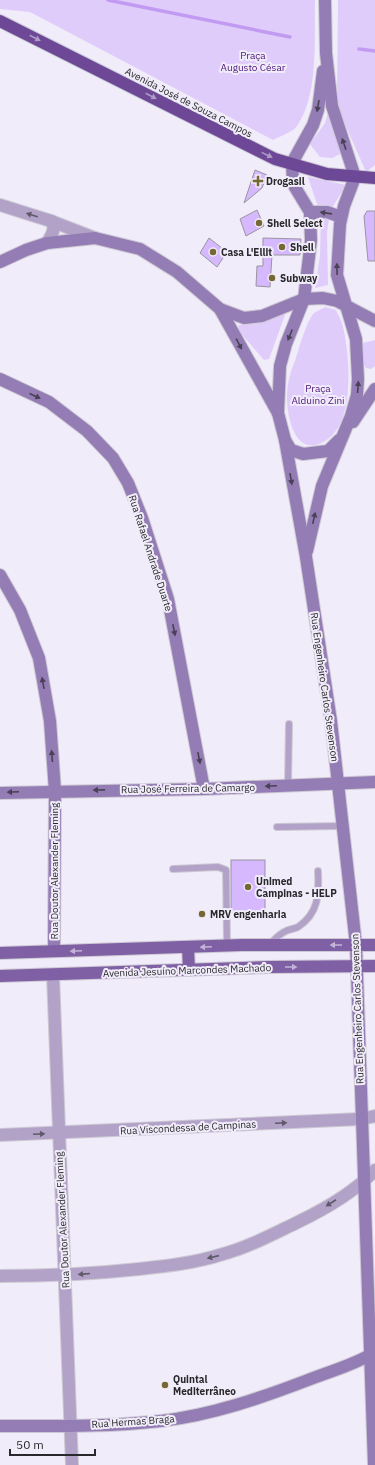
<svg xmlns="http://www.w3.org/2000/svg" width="375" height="1465" font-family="'IBM Plex Sans',sans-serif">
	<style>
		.green { fill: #dfccfa }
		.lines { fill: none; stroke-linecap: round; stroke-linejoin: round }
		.stream { stroke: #c19bf1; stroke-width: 3.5 }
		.building { fill: #d5b8fd; stroke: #9995a0 }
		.lane-casing { stroke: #cdc9d4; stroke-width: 8 }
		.street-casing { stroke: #cdc9d4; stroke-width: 14 }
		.secondary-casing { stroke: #cdc9d4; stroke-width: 14 }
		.primary-casing { stroke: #cdc9d4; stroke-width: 14 }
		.highway-casing { stroke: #cdc9d4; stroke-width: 14 }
		.lane { stroke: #b2a2c8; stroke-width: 6 }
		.street { stroke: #b2a2c8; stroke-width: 12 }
		.secondary { stroke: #947cb4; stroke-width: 12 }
		.primary { stroke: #7f60a4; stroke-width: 12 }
		.highway { stroke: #6d4896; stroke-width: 12 }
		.oneway { fill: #af9ac8 }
		.oneway2 { fill: #494155 }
		.oneway3 { fill: #60596a }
		.oneway4 { fill: #c3b4d7 }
		.poi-dot { fill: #766734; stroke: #f1ecf9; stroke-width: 1.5 }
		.labels { text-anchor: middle; stroke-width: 4; stroke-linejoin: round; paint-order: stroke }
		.park-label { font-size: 10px; fill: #4a1378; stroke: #f1ecf9 }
		.street-label { font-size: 10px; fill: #29282c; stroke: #f1ecf9 }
		.poi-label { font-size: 10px; font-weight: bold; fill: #29282c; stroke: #f1ecf9; text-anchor: start }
	</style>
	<rect width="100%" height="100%" fill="#f1ecf9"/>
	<g class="green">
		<path d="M0,0H315C314,38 319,94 297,126C293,132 280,136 273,140L30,12L0,9Z"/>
		<path d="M338,0H375V165L366,172L337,106Z"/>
		<path d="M328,113L342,148L340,154L332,158L320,157L310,144L325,123Z"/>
		<path d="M308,177L346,185L330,211L327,233L328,285L315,288L320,256L321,216Z"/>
		<path d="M325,307L336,310C338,315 342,321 343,327C350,357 357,431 319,444C293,453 287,414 287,397C287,384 290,373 295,361C299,349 306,322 314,313C317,311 322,309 325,307Z"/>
		<path d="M283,310L285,315L269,359L264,360L238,330L239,325L257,323Z"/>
		<path d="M375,340V366L371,369L366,368L363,363V343Z"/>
	</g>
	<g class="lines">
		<g class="stream">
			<path d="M108,0L290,37"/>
			<path d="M359,49L375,51"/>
		</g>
	</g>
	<g class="building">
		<path d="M255,170L267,175L262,188L244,203Z"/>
		<path d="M257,210L264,226L246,236L240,219Z"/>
		<path d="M367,211H375V261H368L364,216Z"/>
		<path d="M209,238L227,252L217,267L200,253Z"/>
		<path d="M263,238L301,239L300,255H272L270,287L256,286L257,266H263Z"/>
		<rect x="231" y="860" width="34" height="53"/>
	</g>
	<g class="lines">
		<defs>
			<g id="lane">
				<path d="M288,785L289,724"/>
				<path d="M277,827L341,826"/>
				<path d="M173,869L218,867L226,870L227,946"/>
				<path d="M269,945C274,940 279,934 286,931C290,929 294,929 298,927C319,913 319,894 318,871"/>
			</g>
			<g id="street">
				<path d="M0,205L51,221L95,238"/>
				<path d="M47,243C51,236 57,228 51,221"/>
				<path d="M53,975L72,1465"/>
				<path d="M0,1135L361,1119L375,1116"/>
				<path d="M0,1276C47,1276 93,1274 139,1269C167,1266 195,1263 223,1254C249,1247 273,1234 298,1222C325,1209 355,1192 375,1170"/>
			</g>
			<g id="secondary">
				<path d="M323,71L318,110L313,125L292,163L293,184L310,212L311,240L304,299L286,344L280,366L278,413L285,440L291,450L303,454L328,451L339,440"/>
				<path d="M310,212H327L341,217"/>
				<path d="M0,262L26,250L47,243L95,238L140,249L177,272L220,309L278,413"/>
				<path d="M220,309L244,318L262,316L304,299L323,298L337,301L375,321"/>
				<path d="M0,379L49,402L87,431L113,458L128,483L142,518L168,599L204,789"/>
				<path d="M353,422L375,389"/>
				<path d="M285,440L306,557L331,721L356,945L374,1465"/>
				<path d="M307,551L322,486L351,416L357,395L358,379L356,339L337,275L340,224L344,206L355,177L332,106L326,53L325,0"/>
				<path d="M0,575L20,610L39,658L50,721L55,791L54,951"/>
				<path d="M0,793L204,789L375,782"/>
				<path d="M0,1426C53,1426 108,1427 161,1421C212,1415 261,1398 308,1380C330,1371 355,1365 375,1352"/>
			</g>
			<g id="primary">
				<path d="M188,947L189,970"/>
				<path d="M0,953L242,945H375"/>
				<path d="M0,976L269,967L375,966"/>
			</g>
			<path id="highway" d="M0,21L275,159L327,174L375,178"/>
		</defs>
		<use href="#lane" class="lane-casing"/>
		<use href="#street" class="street-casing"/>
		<use href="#secondary" class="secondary-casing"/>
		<use href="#primary" class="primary-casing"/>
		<use href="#highway" class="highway-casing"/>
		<use href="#lane" class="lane"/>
		<use href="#street" class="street"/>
		<use href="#secondary" class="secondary"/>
		<use href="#primary" class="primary"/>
		<use href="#highway" class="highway"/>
	</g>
	<defs><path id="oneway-solid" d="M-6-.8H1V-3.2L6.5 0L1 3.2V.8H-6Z"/></defs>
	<g class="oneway">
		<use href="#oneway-solid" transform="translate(35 38) rotate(27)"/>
		<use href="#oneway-solid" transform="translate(151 96) rotate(27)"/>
		<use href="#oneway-solid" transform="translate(267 155) rotate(26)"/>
	</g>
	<g class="oneway2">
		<use href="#oneway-solid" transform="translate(318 106) rotate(100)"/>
		<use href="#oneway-solid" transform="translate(344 144) rotate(-109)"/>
		<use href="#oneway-solid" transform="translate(326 213) rotate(-172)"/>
		<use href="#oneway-solid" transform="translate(337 269) rotate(-91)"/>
		<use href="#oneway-solid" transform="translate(290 335) rotate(112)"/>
		<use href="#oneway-solid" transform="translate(239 344) rotate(62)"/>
		<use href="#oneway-solid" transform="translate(358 387) rotate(-86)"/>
		<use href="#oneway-solid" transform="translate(35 396) rotate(25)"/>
		<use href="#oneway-solid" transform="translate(291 479) rotate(80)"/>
		<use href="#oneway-solid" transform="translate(314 518) rotate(-78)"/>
		<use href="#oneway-solid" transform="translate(174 630) rotate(79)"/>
		<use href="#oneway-solid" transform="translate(43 683) rotate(-100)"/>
		<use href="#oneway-solid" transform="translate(52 756) rotate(-94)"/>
		<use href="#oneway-solid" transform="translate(199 758) rotate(79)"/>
		<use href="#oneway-solid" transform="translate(271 786) rotate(178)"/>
		<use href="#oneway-solid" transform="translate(99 790) rotate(179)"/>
		<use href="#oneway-solid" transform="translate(13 792) rotate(178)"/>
	</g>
	<g class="oneway3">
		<use href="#oneway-solid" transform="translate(32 215) rotate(-163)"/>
		<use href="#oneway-solid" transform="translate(281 1123) rotate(-3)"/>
		<use href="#oneway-solid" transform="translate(39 1134) rotate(-3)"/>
		<use href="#oneway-solid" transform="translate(331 1203) rotate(147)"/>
		<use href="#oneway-solid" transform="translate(213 1257) rotate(167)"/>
		<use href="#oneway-solid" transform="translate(84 1274) rotate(175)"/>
	</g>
	<g class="oneway4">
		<use href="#oneway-solid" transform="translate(336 945) rotate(-180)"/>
		<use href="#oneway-solid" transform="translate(206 947) rotate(178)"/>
		<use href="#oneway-solid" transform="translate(76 951) rotate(178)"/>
		<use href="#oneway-solid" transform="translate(291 967)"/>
	</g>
	<g class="poi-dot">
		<path d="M256 175h4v4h4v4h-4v4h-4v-4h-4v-4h4z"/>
		<circle cx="259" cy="223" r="4"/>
		<circle cx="282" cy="247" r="4"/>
		<circle cx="213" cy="252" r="4"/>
		<circle cx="272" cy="278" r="4"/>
		<circle cx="248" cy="887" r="4"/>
		<circle cx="202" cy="914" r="4"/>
		<circle cx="165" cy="1385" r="4"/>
	</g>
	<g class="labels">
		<g class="park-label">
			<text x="253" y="59">Praça<tspan x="253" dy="12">Augusto César</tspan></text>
			<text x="318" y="392">Praça<tspan x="318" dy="12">Alduino Zini</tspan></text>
		</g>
		<g class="street-label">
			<text transform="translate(189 102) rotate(27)" y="4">Avenida José de Souza Campos</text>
			<text transform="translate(151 553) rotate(72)" y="4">Rua Rafael Andrade Duarte</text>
			<text transform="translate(325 687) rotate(82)" y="4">Rua Engenheiro Carlos Stevenson</text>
			<text transform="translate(188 788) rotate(-1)" y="4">Rua José Ferreira de Camargo</text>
			<text transform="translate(54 871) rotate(-90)" y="4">Rua Doutor Alexander Fleming</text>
			<text transform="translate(187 970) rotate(-2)" y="4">Avenida Jesuíno Marcondes Machado</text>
			<text transform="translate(357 1009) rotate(-92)" y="4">Rua Engenheiro Carlos Stevenson</text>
			<text transform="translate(188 1127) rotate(-3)" y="4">Rua Viscondessa de Campinas</text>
			<text transform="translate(62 1220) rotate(-93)" y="4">Rua Doutor Alexander Fleming</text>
			<text transform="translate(133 1421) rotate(-4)" y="4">Rua Hermas Braga</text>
		</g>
		<g class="poi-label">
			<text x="266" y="185">Drogasil</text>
			<text x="267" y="227">Shell Select</text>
			<text x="290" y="251">Shell</text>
			<text x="221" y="256">Casa L'Ellit</text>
			<text x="280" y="282">Subway</text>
			<text x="256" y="885">Unimed<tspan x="256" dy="12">Campinas - HELP</tspan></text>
			<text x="210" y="918">MRV engenharia</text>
			<text x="173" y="1383">Quintal<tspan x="173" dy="12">Mediterrâneo</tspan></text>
		</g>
	</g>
	<path d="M10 1449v6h85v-6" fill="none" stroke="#29282c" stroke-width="2"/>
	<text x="16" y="1449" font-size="12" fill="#29282c" stroke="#f1ecf9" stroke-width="3" paint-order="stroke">50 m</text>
</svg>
